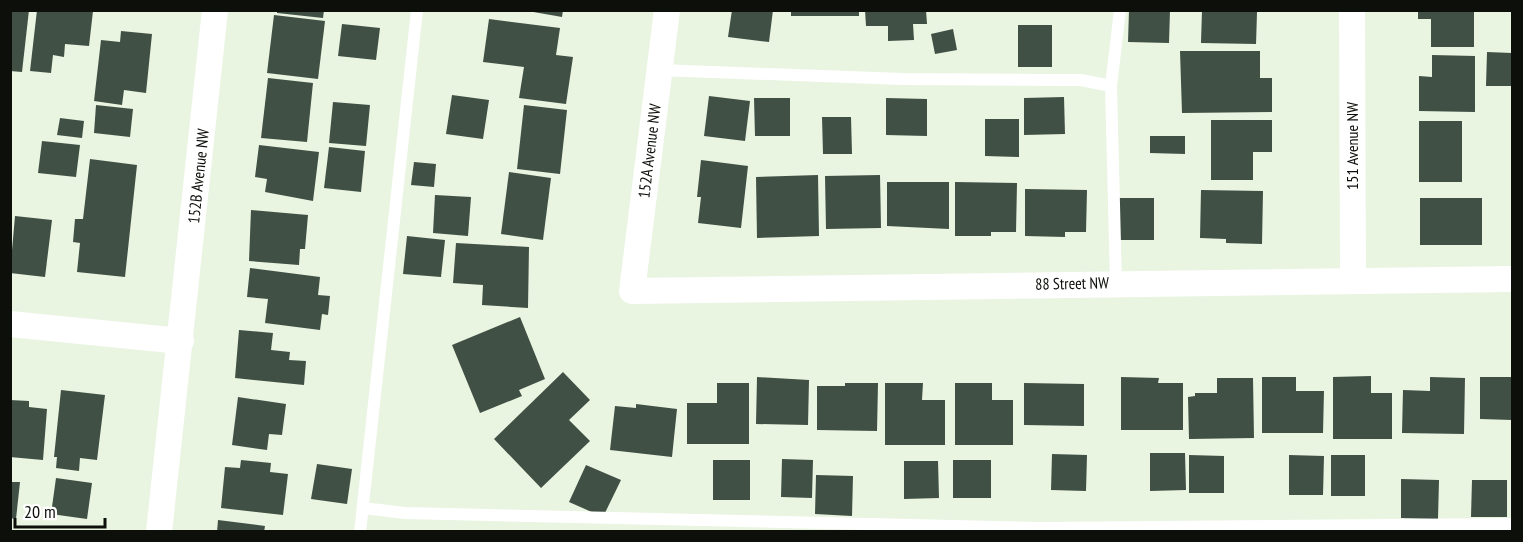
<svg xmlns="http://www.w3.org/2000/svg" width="1523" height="542" font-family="'PT Sans Narrow',sans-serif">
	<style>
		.building { fill: #415044 }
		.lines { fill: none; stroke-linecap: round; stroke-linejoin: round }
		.lane { stroke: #fff; stroke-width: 12 }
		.street { stroke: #fff; stroke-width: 26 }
		.labels { text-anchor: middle; stroke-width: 6; stroke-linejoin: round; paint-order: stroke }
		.street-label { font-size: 16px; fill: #0d100a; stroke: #fff }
	</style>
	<rect width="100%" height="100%" fill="#e9f4e1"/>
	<g class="building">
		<path d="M10,10H29L22,72L10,71Z"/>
		<path d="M37,10L93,11L89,46L65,44L64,57L53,55L51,73L30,71Z"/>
		<path d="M277,10H324L323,18L277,13Z"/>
		<path d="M522,10H563L562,17Z"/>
		<path d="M732,10H773L769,42L728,37Z"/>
		<rect x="791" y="10" width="68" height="6"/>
		<path d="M865,10H926L927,24H913L914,40L888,41V26H866Z"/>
		<path d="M1129,10H1170L1169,43L1128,42Z"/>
		<path d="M1202,10L1257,12L1256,44L1201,43Z"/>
		<path d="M1418,10H1474V47H1431V19H1418Z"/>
		<path d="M274,15L325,21L318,79L267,73Z"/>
		<path d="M489,19L560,28L556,55L573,57L566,104L519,98L524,67L483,62Z"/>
		<path d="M342,24L380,28L376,60L338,56Z"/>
		<rect x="1018" y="25" width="34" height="42"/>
		<path d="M953,29L957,50L935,54L931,34Z"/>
		<path d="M121,31L152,34L146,93L124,90L122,105L94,101L101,40L120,42Z"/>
		<path d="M1180,51H1260V78H1272V112L1182,113Z"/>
		<path d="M1487,52L1512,53V86H1486Z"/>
		<path d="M1432,55L1475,56V112L1419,111V76L1432,77Z"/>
		<path d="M268,78L313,83L307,142L261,138Z"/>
		<path d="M452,95L489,100L483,139L446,134Z"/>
		<path d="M709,96L750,101L745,141L704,136Z"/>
		<path d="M1064,97L1065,134L1024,135V98Z"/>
		<path d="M754,98H790V136H755Z"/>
		<path d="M886,98L927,99V136L886,135Z"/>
		<path d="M333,102L370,105L366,146L329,143Z"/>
		<path d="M96,105L133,109L130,137L94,133Z"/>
		<path d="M524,105L567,110L560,174L517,169Z"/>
		<path d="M822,117H851L852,154H823Z"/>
		<path d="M60,118L84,121L82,138L57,135Z"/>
		<path d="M985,119H1019V157L985,156Z"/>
		<path d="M1211,120H1272V152H1253V180H1211Z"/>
		<rect x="1419" y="121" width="43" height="61"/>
		<path d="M1150,136H1185V154L1150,153Z"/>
		<path d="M42,141L80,145L76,177L38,173Z"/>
		<path d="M259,145L319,152L313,201L265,192L267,179L255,177Z"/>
		<path d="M329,147L365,151L361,192L324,188Z"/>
		<path d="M90,159L137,165L125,277L77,272L80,243L73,242L75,219H83Z"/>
		<path d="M701,160L748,166L741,228L698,223L701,197H697Z"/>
		<path d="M414,162L436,164L434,187L411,185Z"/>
		<path d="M509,172L551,178L543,240L501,234Z"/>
		<path d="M818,175L819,236L757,238L756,177Z"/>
		<path d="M880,175L881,228L826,229L825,176Z"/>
		<path d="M887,182H949V229L887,226Z"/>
		<path d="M955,182L1017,183L1016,232H991V236H955Z"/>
		<path d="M1025,189L1087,190L1086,232H1065V237L1025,236Z"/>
		<path d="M1201,190L1263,191L1262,244L1226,243V239L1200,238Z"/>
		<path d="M435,195L471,197L468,236L433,233Z"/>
		<rect x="1119" y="198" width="35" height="42"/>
		<rect x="1420" y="198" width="62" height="47"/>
		<path d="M251,210L308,215L305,249H300L299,265L249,261Z"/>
		<path d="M15,216L52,220L45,277L10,273Z"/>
		<path d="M407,236L445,240L441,277L403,274Z"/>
		<path d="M456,243L529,247L528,308L482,305L483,285L453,283Z"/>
		<path d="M250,268L320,277L318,295L330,296L328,315L322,314L320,330L265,323L268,299L247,297Z"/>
		<path d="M520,317L545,379L519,390L522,396L480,413L452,345Z"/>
		<path d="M239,330L273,333L271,350L290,352L289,360L306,361L304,385L235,378Z"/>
		<path d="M563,372L590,400L569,420L590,441L541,488L494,439Z"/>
		<path d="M1371,376V393H1392V439H1333V377Z"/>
		<path d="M757,377L809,380L808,425L756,424Z"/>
		<path d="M1121,377L1159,378L1158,383H1183V430H1121Z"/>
		<path d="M1262,377H1296V391H1324L1323,433H1262Z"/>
		<path d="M1430,377L1465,378L1464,434L1402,433L1403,390L1430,391Z"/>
		<path d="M1480,377H1512V420L1480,419Z"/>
		<path d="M1217,378H1253L1254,438L1189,439L1188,397L1195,396V393H1217Z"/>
		<path d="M717,383H749V444H687V403H717Z"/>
		<path d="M845,383H878L877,431L817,430V386H845Z"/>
		<path d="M885,383H923L922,400H945V445H885Z"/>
		<path d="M955,383H992V400H1013V445H955Z"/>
		<path d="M1024,383L1084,384V426L1024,425Z"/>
		<path d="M61,390L105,395L97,460L80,458L79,471L56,468L57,457H54Z"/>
		<path d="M238,397L286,404L282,435L269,434L267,450L232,445Z"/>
		<path d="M10,400L29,401V407L47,409L43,460L10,457Z"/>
		<path d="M636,404L677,409L672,457L610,450L615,406L636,408Z"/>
		<path d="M1150,453H1185L1186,490L1150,491Z"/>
		<path d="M1052,454L1087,455L1086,491L1051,490Z"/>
		<path d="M1189,455L1224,456V493H1189Z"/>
		<path d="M1289,455L1324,456L1323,495H1289Z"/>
		<rect x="1331" y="455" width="34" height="41"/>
		<path d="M782,459L813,460L812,498L781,497Z"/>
		<path d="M241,460L271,463L270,472L288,474L283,515L221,508L225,467L240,468Z"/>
		<rect x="713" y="460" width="37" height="40"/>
		<rect x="953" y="460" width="38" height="38"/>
		<path d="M904,461H938L939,498L904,499Z"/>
		<path d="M317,464L352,469L347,504L311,499Z"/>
		<path d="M586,465L621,480L603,517L569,502Z"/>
		<path d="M816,475L853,476L852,516L815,514Z"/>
		<path d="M56,478L92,483L87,519L51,514Z"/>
		<path d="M1401,479L1439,480L1438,519L1401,518Z"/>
		<path d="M1472,480H1507V517H1471Z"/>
		<path d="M10,482H20L16,519L10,518Z"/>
		<path d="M218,520L265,526L264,532H217Z"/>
	</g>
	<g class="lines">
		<g class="lane">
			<path d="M659,70L902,79L1081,80L1111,86"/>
			<path d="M1116,283L1111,86L1120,10"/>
			<path d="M363,508L405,513L1039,528L1512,524"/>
			<path d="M360,532L417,10"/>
		</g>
		<g class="street">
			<path d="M667,10L632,291L1512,279"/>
			<path d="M1352,10L1353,281"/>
			<path d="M10,324L181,341"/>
			<path d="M159,532L215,10"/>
		</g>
	</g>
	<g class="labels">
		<g class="street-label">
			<text transform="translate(1352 146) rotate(-90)" y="6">151 Avenue NW</text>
			<text transform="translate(649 151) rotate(-83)" y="6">152A Avenue NW</text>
			<text transform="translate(198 176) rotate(-84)" y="6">152B Avenue NW</text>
			<text transform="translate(1072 283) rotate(-1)" y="6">88 Street NW</text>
		</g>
	</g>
	<rect width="1523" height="542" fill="none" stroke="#0d100a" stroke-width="24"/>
	<path d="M15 518v9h90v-9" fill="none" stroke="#0d100a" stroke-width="3"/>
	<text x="24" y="518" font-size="18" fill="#0d100a" stroke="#ffffff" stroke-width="4.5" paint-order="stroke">20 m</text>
</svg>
